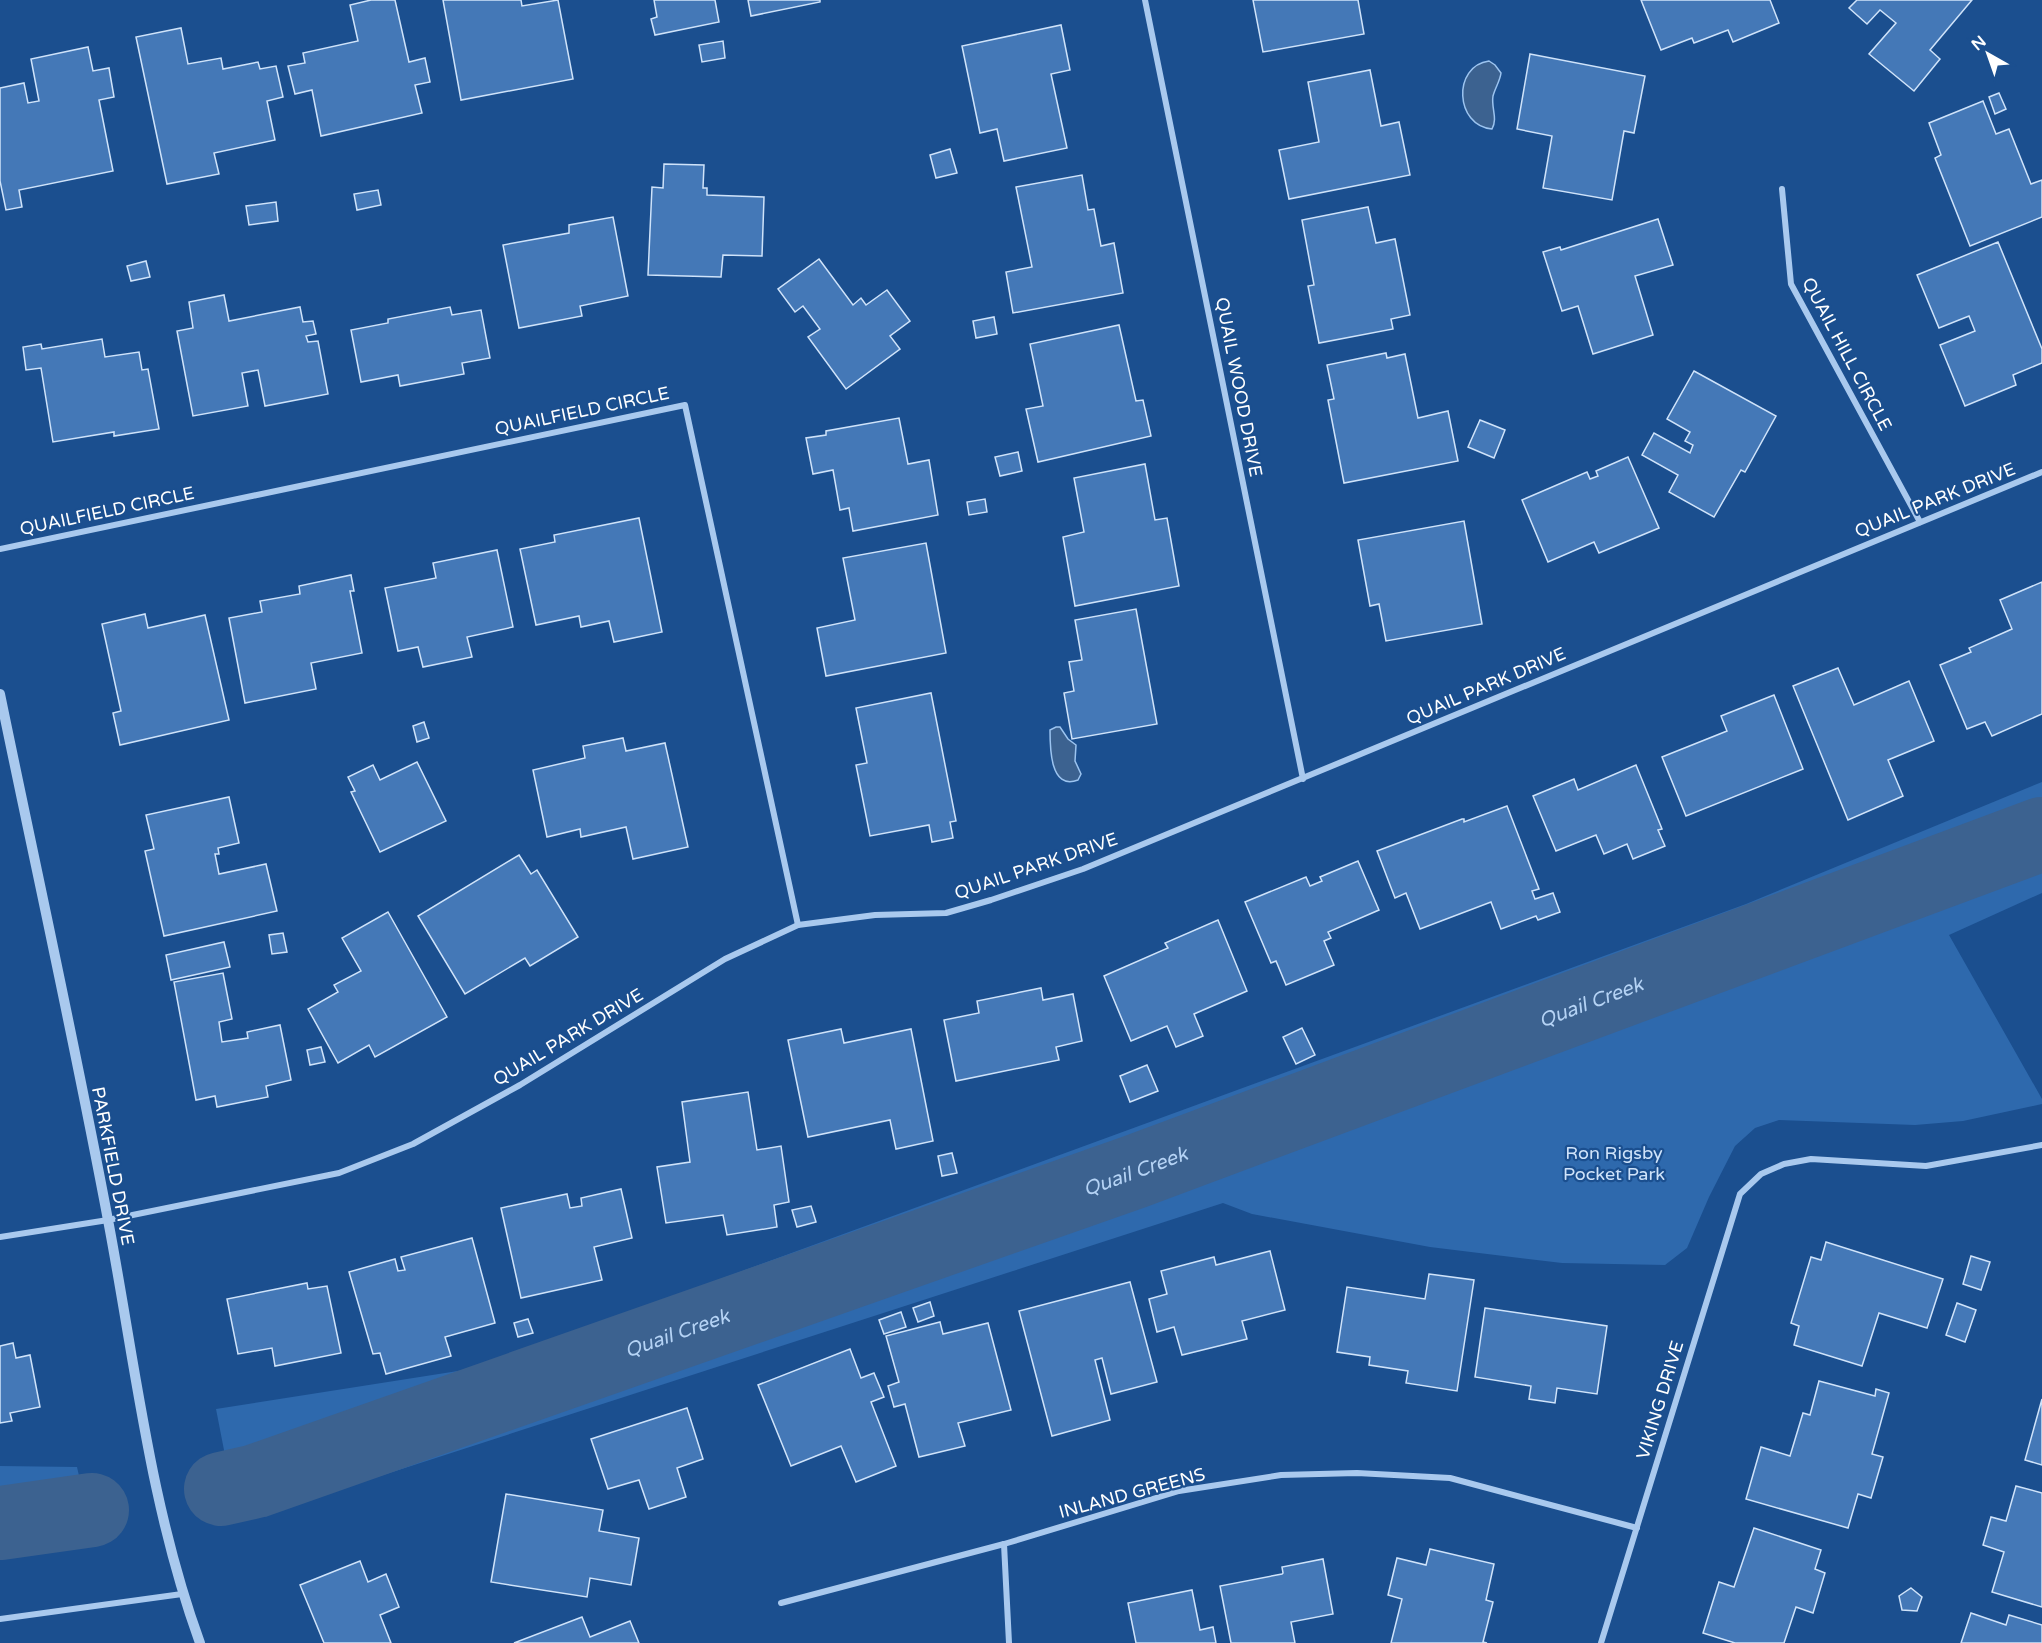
<svg xmlns="http://www.w3.org/2000/svg" width="2042" height="1643" font-family="'Varela Round',sans-serif">
	<style>
		.green { fill: #2e69ad }
		.water { fill: #3c6290; stroke: #9cc4f0; stroke-width: 1.5 }
		.lines { fill: none; stroke-linecap: round; stroke-linejoin: round }
		.river { stroke: #3c6290; stroke-width: 74 }
		.building { fill: #4478b7; stroke: #cfe3fa; stroke-width: 1.5 }
		.minor { stroke: #a9c9ee; stroke-width: 6 }
		.tertiary { stroke: #a9c9ee; stroke-width: 10 }
		.labels { text-anchor: middle; stroke-width: 4.5; stroke-linejoin: round; paint-order: stroke }
		.street-label { font-size: 18px; fill: #fff; stroke: #1b4f8f }
		.park-label { font-size: 18px; fill: #cfe3fa; stroke: #1b4f8f }
		.water-label { font-size: 20px; font-style: italic; fill: #b5d3f5; stroke: #1b4f8f }
	</style>
	<rect width="100%" height="100%" fill="#1b4f8f"/>
	<g class="green">
		<path d="M2042,782V893L1949,935L2042,1099V1104L1963,1121L1915,1125L1779,1120L1755,1128L1735,1146L1709,1197L1687,1248L1665,1265L1562,1263L1430,1247L1252,1214L1223,1203L238,1522L216,1409L477,1368L1746,904Z"/>
		<path d="M0,1466L77,1467L94,1541L0,1546Z"/>
	</g>
	<g class="water">
		<path d="M1489,61L1495,65L1501,73C1500,81 1495,88 1493,96C1491,108 1498,118 1492,129C1455,126 1452,66 1489,61Z"/>
		<path d="M1056,727H1060L1068,739L1076,745L1075,761L1081,774L1078,780C1050,791 1050,747 1050,730Z"/>
	</g>
	<g class="lines">
		<g class="river">
			<path id="s1" d="M221,1489L256,1481L1134,1172L2042,834"/>
			<path d="M0,1523L92,1510"/>
		</g>
	</g>
	<g class="building">
		<path d="M371,0H395L409,62L425,58L430,82L415,85L422,113L321,136L312,90L295,94L288,66L305,63L303,53L358,41L350,5Z"/>
		<path d="M443,0H521L522,6L558,0L573,79L461,100Z"/>
		<path d="M654,0H715L719,22L655,35L651,19L657,17Z"/>
		<path d="M748,0H820V2L751,16Z"/>
		<path d="M1253,0H1358L1364,34L1263,52Z"/>
		<path d="M1641,0H1770L1779,23L1733,42L1728,30L1694,43L1692,38L1661,50Z"/>
		<path d="M1857,0H1972L1930,50L1940,59L1914,91L1869,54L1896,23L1880,10L1867,24L1849,8Z"/>
		<path d="M1061,25L1070,70L1051,74L1067,148L1004,161L997,129L980,133L962,46Z"/>
		<path d="M181,28L188,64L221,58L223,69L258,62L260,69L276,66L283,97L267,101L275,140L214,153L219,174L167,184L136,37Z"/>
		<path d="M723,41L725,58L702,62L699,45Z"/>
		<path d="M88,47L93,71L109,68L114,97L99,100L113,171L19,190L22,207L6,210L0,181V88L24,83L28,103L39,101L31,59Z"/>
		<path d="M1530,54L1645,76L1634,133L1624,131L1612,200L1543,188L1552,136L1517,129Z"/>
		<path d="M1370,70L1381,126L1399,122L1410,175L1289,199L1279,150L1319,142L1308,82Z"/>
		<path d="M1999,93L2006,109L1995,114L1989,97Z"/>
		<path d="M1983,101L1996,134L2009,129L2031,184L2042,180V217L1970,246L1935,158L1941,155L1929,123Z"/>
		<path d="M950,149L957,173L936,178L930,155Z"/>
		<path d="M664,164L704,165L703,188H707V195L764,197L762,256L723,255L721,277L648,275L652,187L663,188Z"/>
		<path d="M1082,175L1088,210L1094,209L1101,246L1114,243L1123,293L1013,313L1006,272L1032,267L1016,187Z"/>
		<path d="M378,190L381,205L357,210L354,194Z"/>
		<path d="M276,202L278,221L249,225L246,206Z"/>
		<path d="M1368,207L1376,243L1395,239L1410,315L1391,319L1393,329L1319,343L1308,286L1314,285L1302,220Z"/>
		<path d="M613,217L628,296L580,306L582,316L519,328L503,245L569,233V225Z"/>
		<path d="M1658,219L1673,265L1635,276L1653,335L1593,354L1578,306L1562,311L1543,252L1560,247L1561,250Z"/>
		<path d="M1998,242L2042,349V363L2013,375L2016,385L1965,406L1940,345L1975,331L1969,316L1939,328L1917,275Z"/>
		<path d="M819,259L853,305L861,298L866,305L887,290L910,321L890,336L900,349L846,389L808,337L820,329L803,306L795,312L778,289Z"/>
		<path d="M146,261L150,277L131,281L127,266Z"/>
		<path d="M224,295L229,321L300,307L303,322L313,321L316,334L306,336L308,342L318,341L328,394L265,406L258,370L242,373L248,406L193,416L177,331L193,328L189,302Z"/>
		<path d="M450,307L452,315L481,310L490,358L462,363L464,374L400,386L398,375L361,382L351,330L388,323V319Z"/>
		<path d="M994,317L997,334L976,338L973,321Z"/>
		<path d="M1119,325L1136,401L1143,400L1151,436L1038,462L1026,409L1043,406L1030,344Z"/>
		<path d="M102,339L105,357L139,352L142,370L148,369L159,429L114,436V432L53,442L41,368L26,370L23,347L41,344L42,349Z"/>
		<path d="M1386,353L1387,358L1405,354L1418,418L1448,411L1458,461L1344,483L1328,400L1334,399L1327,365Z"/>
		<path d="M1694,371L1776,416L1745,472L1741,470L1714,517L1669,492L1678,475L1642,455L1654,433L1690,453L1693,445L1685,441L1690,432L1667,419Z"/>
		<path d="M899,418L908,464L929,460L938,515L853,531L849,508L840,510L833,470L813,474L806,438L826,435V431Z"/>
		<path d="M1480,420L1505,430L1494,458L1468,447Z"/>
		<path d="M1018,452L1022,471L1000,476L995,457Z"/>
		<path d="M1628,457L1659,528L1599,553L1594,542L1548,562L1522,500L1587,472L1590,479L1598,476L1596,471Z"/>
		<path d="M1145,464L1155,520L1167,518L1179,586L1075,606L1063,537L1084,532L1074,478Z"/>
		<path d="M985,499L987,512L969,515L967,502Z"/>
		<path d="M639,518L662,632L614,642L609,621L581,627L579,616L536,625L520,549L555,542L554,535Z"/>
		<path d="M1464,521L1482,624L1386,641L1379,604L1370,606L1358,540Z"/>
		<path d="M926,543L946,653L826,676L817,628L855,620L843,558Z"/>
		<path d="M497,550L513,627L467,637L472,657L423,667L418,647L398,651L385,588L436,578L433,563Z"/>
		<path d="M351,575L354,591H350L362,653L311,663L316,689L245,703L229,618L262,612L260,601L300,594L299,586Z"/>
		<path d="M2042,582V714L1992,736L1985,722L1967,729L1940,665L1971,652L1969,648L2012,629L2000,600Z"/>
		<path d="M1136,609L1157,724L1072,739L1064,693L1074,691L1069,662L1082,660L1075,620Z"/>
		<path d="M145,614L148,628L205,615L229,720L120,745L113,713L121,711L102,624Z"/>
		<path d="M1838,668L1854,705L1909,681L1934,741L1888,760L1903,796L1848,820L1793,686Z"/>
		<path d="M931,693L956,821L950,822L953,838L932,842L929,825L870,836L856,765L867,763L856,708Z"/>
		<path d="M1774,695L1803,769L1686,816L1662,757L1727,731L1721,716Z"/>
		<path d="M424,722L429,738L417,742L413,726Z"/>
		<path d="M623,738L626,751L665,743L688,847L633,859L626,827L581,837L580,829L547,837L533,770L585,758L583,746Z"/>
		<path d="M417,762L446,821L380,852L351,792L355,791L348,777L373,765L380,780Z"/>
		<path d="M1636,765L1662,829L1658,830L1665,846L1633,859L1627,844L1604,854L1596,835L1556,851L1533,796L1574,779L1578,790Z"/>
		<path d="M229,797L239,843L218,848L219,854H215L219,874L266,864L277,911L164,936L145,851L154,849L146,815Z"/>
		<path d="M1507,806L1539,889L1532,891L1535,899L1553,893L1560,912L1538,920L1536,916L1501,929L1491,902L1420,929L1406,893L1395,898L1377,851L1462,819H1464V822Z"/>
		<path d="M519,855L531,874L537,870L578,937L530,966L525,958L465,994L418,916Z"/>
		<path d="M1358,861L1379,910L1328,932L1331,938L1324,941L1334,965L1286,985L1276,961L1271,963L1245,902L1306,877L1310,886L1322,881L1320,877Z"/>
		<path d="M388,912L447,1017L375,1057L369,1045L338,1063L308,1009L338,992L334,985L361,971L342,938Z"/>
		<path d="M1218,920L1247,991L1194,1014L1203,1036L1176,1047L1167,1026L1131,1041L1104,976L1168,948L1165,943Z"/>
		<path d="M283,933L287,952L272,954L269,935Z"/>
		<path d="M224,942L230,967L171,980L166,955Z"/>
		<path d="M223,973L232,1019L219,1022L222,1042L248,1038L247,1032L280,1025L291,1080L266,1086L268,1097L217,1107L215,1096L196,1100L174,982Z"/>
		<path d="M1041,988L1043,1000L1073,994L1082,1041L1056,1047L1059,1060L956,1081L944,1020L979,1013L977,1001Z"/>
		<path d="M1302,1028L1315,1055L1296,1064L1283,1037Z"/>
		<path d="M841,1029L844,1043L911,1029L933,1141L896,1149L890,1120L808,1137L788,1040Z"/>
		<path d="M321,1047L325,1062L310,1065L307,1050Z"/>
		<path d="M1147,1065L1158,1091L1130,1102L1120,1076Z"/>
		<path d="M748,1092L757,1150L781,1146L789,1202L774,1205L777,1227L727,1235L723,1215L666,1223L657,1167L690,1162L682,1102Z"/>
		<path d="M952,1153L957,1173L942,1176L938,1156Z"/>
		<path d="M621,1189L632,1238L594,1247L602,1280L521,1298L501,1208L567,1194L570,1208L582,1206L581,1198Z"/>
		<path d="M811,1206L816,1222L797,1227L792,1210Z"/>
		<path d="M472,1238L495,1323L445,1337L451,1356L386,1374L380,1353L373,1354L349,1272L395,1259L398,1271L405,1270L401,1257Z"/>
		<path d="M1826,1242L1943,1279L1927,1328L1879,1313L1862,1366L1794,1345L1799,1326L1791,1323L1811,1257L1821,1260Z"/>
		<path d="M1270,1251L1285,1310L1242,1321L1247,1339L1182,1355L1174,1327L1157,1332L1149,1299L1167,1294L1161,1271L1214,1257L1216,1265Z"/>
		<path d="M1971,1256L1990,1262L1981,1290L1963,1284Z"/>
		<path d="M1429,1274L1474,1280L1457,1391L1406,1383L1408,1371L1369,1365L1370,1357L1337,1352L1347,1287L1425,1299Z"/>
		<path d="M1130,1282L1157,1382L1111,1394L1102,1358L1095,1360L1110,1420L1052,1436L1019,1311Z"/>
		<path d="M307,1283L308,1289L327,1286L341,1353L275,1366L272,1348L238,1354L227,1299Z"/>
		<path d="M930,1302L934,1316L918,1322L913,1308Z"/>
		<path d="M1957,1303L1976,1310L1965,1342L1946,1335Z"/>
		<path d="M1485,1308L1607,1326L1597,1394L1557,1388L1555,1403L1529,1399L1531,1386L1475,1377Z"/>
		<path d="M901,1312L906,1327L884,1334L879,1320Z"/>
		<path d="M528,1319L533,1333L518,1337L514,1323Z"/>
		<path d="M940,1322L943,1334L988,1323L1011,1410L958,1423L965,1446L919,1457L905,1404L894,1407L888,1386L899,1382L886,1336Z"/>
		<path d="M13,1343L16,1358L30,1355L40,1407L10,1413L12,1421L0,1423V1346Z"/>
		<path d="M850,1349L861,1378L874,1373L884,1397L871,1402L896,1466L856,1482L841,1446L791,1466L758,1385Z"/>
		<path d="M1819,1381L1875,1396L1876,1389L1889,1393L1872,1454L1883,1457L1871,1498L1858,1494L1848,1528L1746,1499L1761,1447L1790,1456L1803,1413L1810,1415Z"/>
		<path d="M2042,1399V1465L2025,1460Z"/>
		<path d="M687,1408L703,1459L677,1468L686,1497L649,1509L639,1480L608,1489L591,1439Z"/>
		<path d="M2016,1486L2042,1493V1607L1992,1592L2004,1552L1983,1545L1991,1517L2006,1521Z"/>
		<path d="M506,1494L603,1510L599,1531L639,1538L631,1585L590,1578L587,1597L491,1582Z"/>
		<path d="M1754,1528L1821,1550L1815,1569L1825,1573L1813,1613L1796,1607L1784,1643H1735L1703,1633L1719,1582L1734,1587Z"/>
		<path d="M1430,1549L1494,1564L1486,1600L1493,1602L1483,1642L1487,1643H1391L1402,1599L1388,1595L1397,1558L1426,1565Z"/>
		<path d="M1323,1559L1333,1614L1291,1622L1295,1643H1231L1220,1586L1282,1574L1283,1573L1282,1567Z"/>
		<path d="M360,1561L368,1582L386,1574L399,1607L380,1615L391,1643H324L300,1585Z"/>
		<path d="M1911,1588L1922,1597L1917,1611L1902,1610L1899,1596Z"/>
		<path d="M1192,1590L1200,1630L1213,1627L1216,1643H1136L1128,1603Z"/>
		<path d="M1971,1613L2006,1625L2009,1615L2042,1625V1643H1961Z"/>
		<path d="M582,1617L590,1637L630,1621L639,1643H514Z"/>
	</g>
	<g class="lines">
		<g class="minor">
			<path d="M1145,0L1303,779"/>
			<path d="M1782,189L1791,284L1920,522"/>
			<path d="M0,549L685,405L798,925"/>
			<path d="M0,1237L108,1220L339,1173L413,1144L520,1085L725,959L798,925L875,915L946,913L991,900L1083,869L2042,472"/>
			<path d="M1004,1544L1009,1643"/>
			<path d="M781,1603L1004,1544L1179,1491L1281,1475L1357,1473L1450,1478L1637,1528"/>
			<path d="M0,1619L182,1594"/>
			<path d="M1601,1643L1740,1194L1761,1174L1784,1164L1811,1159L1926,1166L2042,1145"/>
		</g>
		<path class="tertiary" d="M0,694C36,869 75,1044 108,1220C135,1362 150,1506 200,1643"/>
	</g>
	<g class="labels">
		<g class="street-label">
			<text transform="translate(1847 354) rotate(62)" y="6">QUAIL HILL CIRCLE</text>
			<text transform="translate(1239 387) rotate(79)" y="6">QUAIL WOOD DRIVE</text>
			<text transform="translate(582 411) rotate(-12)" y="6">QUAILFIELD CIRCLE</text>
			<text transform="translate(1935 500) rotate(-22)" y="6">QUAIL PARK DRIVE</text>
			<text transform="translate(107 511) rotate(-12)" y="6">QUAILFIELD CIRCLE</text>
			<text transform="translate(1486 686) rotate(-23)" y="6">QUAIL PARK DRIVE</text>
			<text transform="translate(1036 866) rotate(-19)" y="6">QUAIL PARK DRIVE</text>
			<text transform="translate(568 1037) rotate(-31)" y="6">QUAIL PARK DRIVE</text>
			<text transform="translate(113 1166) rotate(79)" y="6">PARKFIELD DRIVE</text>
			<text transform="translate(1660 1400) rotate(-73)" y="6">VIKING DRIVE</text>
			<text transform="translate(1132 1493) rotate(-15)" y="6">INLAND GREENS</text>
		</g>
		<g class="park-label">
			<text x="1614" y="1159">Ron Rigsby<tspan x="1614" dy="21">Pocket Park</tspan></text>
		</g>
		<g class="water-label">
			<text dy="7" stroke="none"><textPath href="#s1" startOffset="1454">Quail Creek</textPath></text>
			<text dy="7" stroke="none"><textPath href="#s1" startOffset="968">Quail Creek</textPath></text>
			<text dy="7" stroke="none"><textPath href="#s1" startOffset="482">Quail Creek</textPath></text>
		</g>
	</g>
	<g transform="translate(1988 54) rotate(320)" stroke="#1b4f8f" stroke-width="4.5" paint-order="stroke">
	<path d="M0-4.5L10 22L0 15L-10 22Z" fill="#ffffff"/>
	<text y="-9" font-size="16" font-weight="bold" text-anchor="middle" fill="#ffffff">N</text>
	</g>
</svg>
